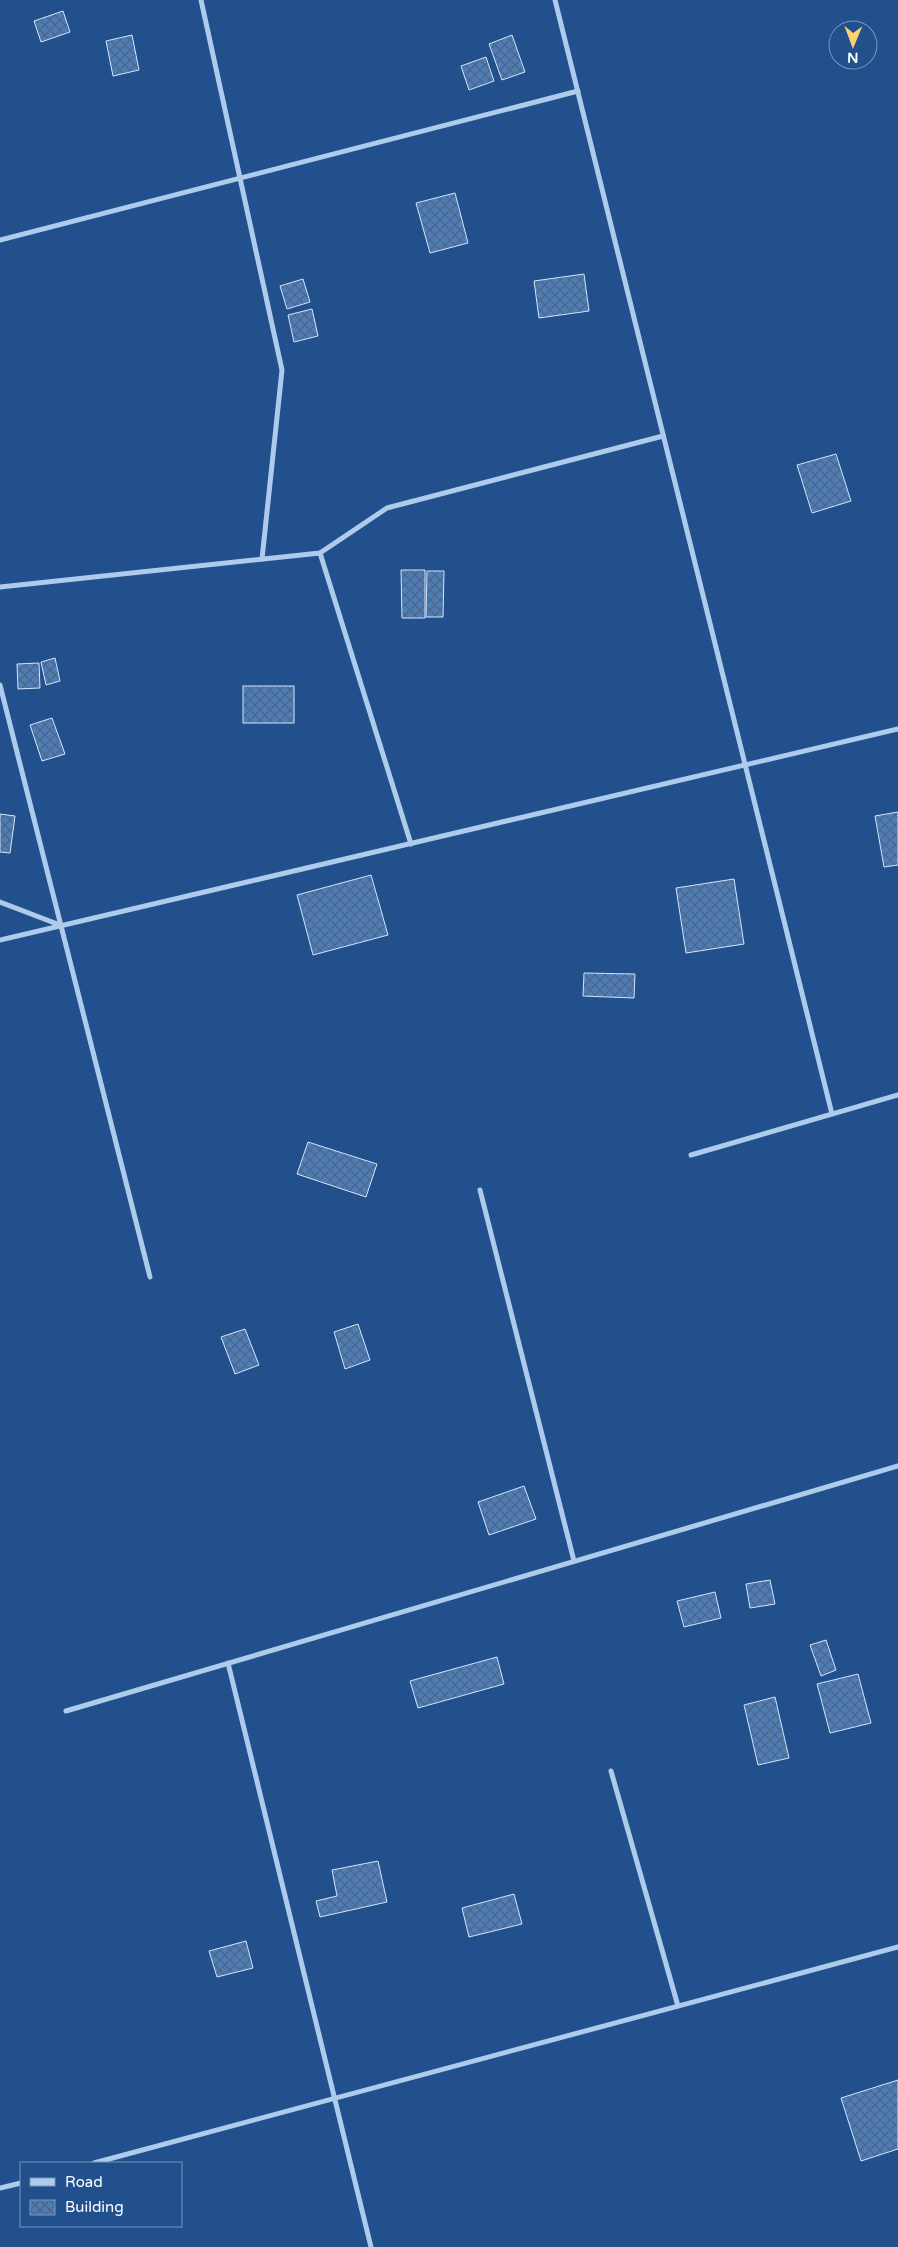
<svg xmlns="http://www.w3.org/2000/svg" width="898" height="2247" font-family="'Varela Round',sans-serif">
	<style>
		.building { fill: url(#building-cross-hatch); stroke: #d4e5f9 }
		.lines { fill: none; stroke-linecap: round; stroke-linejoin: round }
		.street { stroke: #afcbec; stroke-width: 5 }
	</style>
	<defs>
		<pattern id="building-cross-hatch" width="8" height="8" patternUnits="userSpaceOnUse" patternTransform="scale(1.25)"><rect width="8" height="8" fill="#4e7cb6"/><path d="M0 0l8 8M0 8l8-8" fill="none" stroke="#4d6686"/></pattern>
	</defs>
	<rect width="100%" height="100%" fill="#21508d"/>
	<g class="building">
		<path d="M63,11L70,32L41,42L34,21Z"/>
		<path d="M132,35L139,70L113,76L106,41Z"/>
		<path d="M512,35L525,72L502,80L489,44Z"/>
		<path d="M486,57L494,81L469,90L461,66Z"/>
		<path d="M455,193L468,243L430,253L416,203Z"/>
		<path d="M584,274L589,311L539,318L534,281Z"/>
		<path d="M303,279L310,302L287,309L280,286Z"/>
		<path d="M312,309L318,336L294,342L288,315Z"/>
		<path d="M836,454L851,501L812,513L797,465Z"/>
		<path d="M401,570H425V618H402Z"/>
		<path d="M427,571H444L443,617H426Z"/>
		<path d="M55,658L60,681L46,685L41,662Z"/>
		<path d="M39,663L40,688L18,689L17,664Z"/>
		<rect x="243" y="686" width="51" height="37"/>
		<path d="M52,718L65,754L42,761L30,725Z"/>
		<path d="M898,812V865L884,867L875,816Z"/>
		<path d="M0,814L15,816L10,853L0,852Z"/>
		<path d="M371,875L388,935L313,955L297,895Z"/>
		<path d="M734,879L744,944L686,953L676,888Z"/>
		<path d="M584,973L635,974L634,998L583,996Z"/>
		<path d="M308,1142L377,1164L366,1197L297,1174Z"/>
		<path d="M358,1324L370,1360L345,1369L334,1332Z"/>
		<path d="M245,1329L259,1365L235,1374L221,1337Z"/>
		<path d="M524,1486L536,1519L489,1535L478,1502Z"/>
		<path d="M770,1580L775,1604L750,1608L746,1584Z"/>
		<path d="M715,1592L721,1618L684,1627L677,1601Z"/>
		<path d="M826,1640L836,1670L821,1676L810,1645Z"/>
		<path d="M497,1657L504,1684L418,1708L410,1681Z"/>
		<path d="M858,1674L871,1723L830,1733L817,1684Z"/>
		<path d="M775,1697L789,1758L758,1765L744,1705Z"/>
		<path d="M378,1861L387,1902L320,1917L316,1901L337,1896L332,1870Z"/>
		<path d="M514,1894L522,1924L469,1937L462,1908Z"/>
		<path d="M246,1941L253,1968L217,1977L209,1951Z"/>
		<path d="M898,2080V2149L861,2161L841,2098Z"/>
	</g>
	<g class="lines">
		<g class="street">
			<path d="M201,0L282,370L262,559"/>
			<path d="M555,0L832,1114"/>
			<path d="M0,240L578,91"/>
			<path d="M320,553L411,844"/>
			<path d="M0,587L320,553L387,508L663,436"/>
			<path d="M0,685L150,1277"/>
			<path d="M0,902L60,925"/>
			<path d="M0,940L898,729"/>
			<path d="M691,1155L898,1095"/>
			<path d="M480,1190L574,1561"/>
			<path d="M228,1663L371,2247"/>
			<path d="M66,1711L898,1466"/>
			<path d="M611,1771L678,2006"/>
			<path d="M94,2163L898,1947"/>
			<path d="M0,2188L21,2183"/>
		</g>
	</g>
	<rect x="20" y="2162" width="162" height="65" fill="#21508d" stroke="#7a96bb"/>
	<rect x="30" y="2178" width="25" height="8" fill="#afcbec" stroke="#7a96bb"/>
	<text x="65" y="2187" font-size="15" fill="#ffffff">Road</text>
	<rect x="30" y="2200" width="25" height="15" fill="url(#building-cross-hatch)" stroke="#7a96bb"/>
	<text x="65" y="2212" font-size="15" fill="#ffffff">Building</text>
	<g transform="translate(853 45) rotate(181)"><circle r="24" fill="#21508d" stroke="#7a96bb"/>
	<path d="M0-4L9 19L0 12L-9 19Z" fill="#f8d170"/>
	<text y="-8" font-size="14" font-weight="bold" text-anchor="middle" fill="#ffffff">N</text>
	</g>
</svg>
